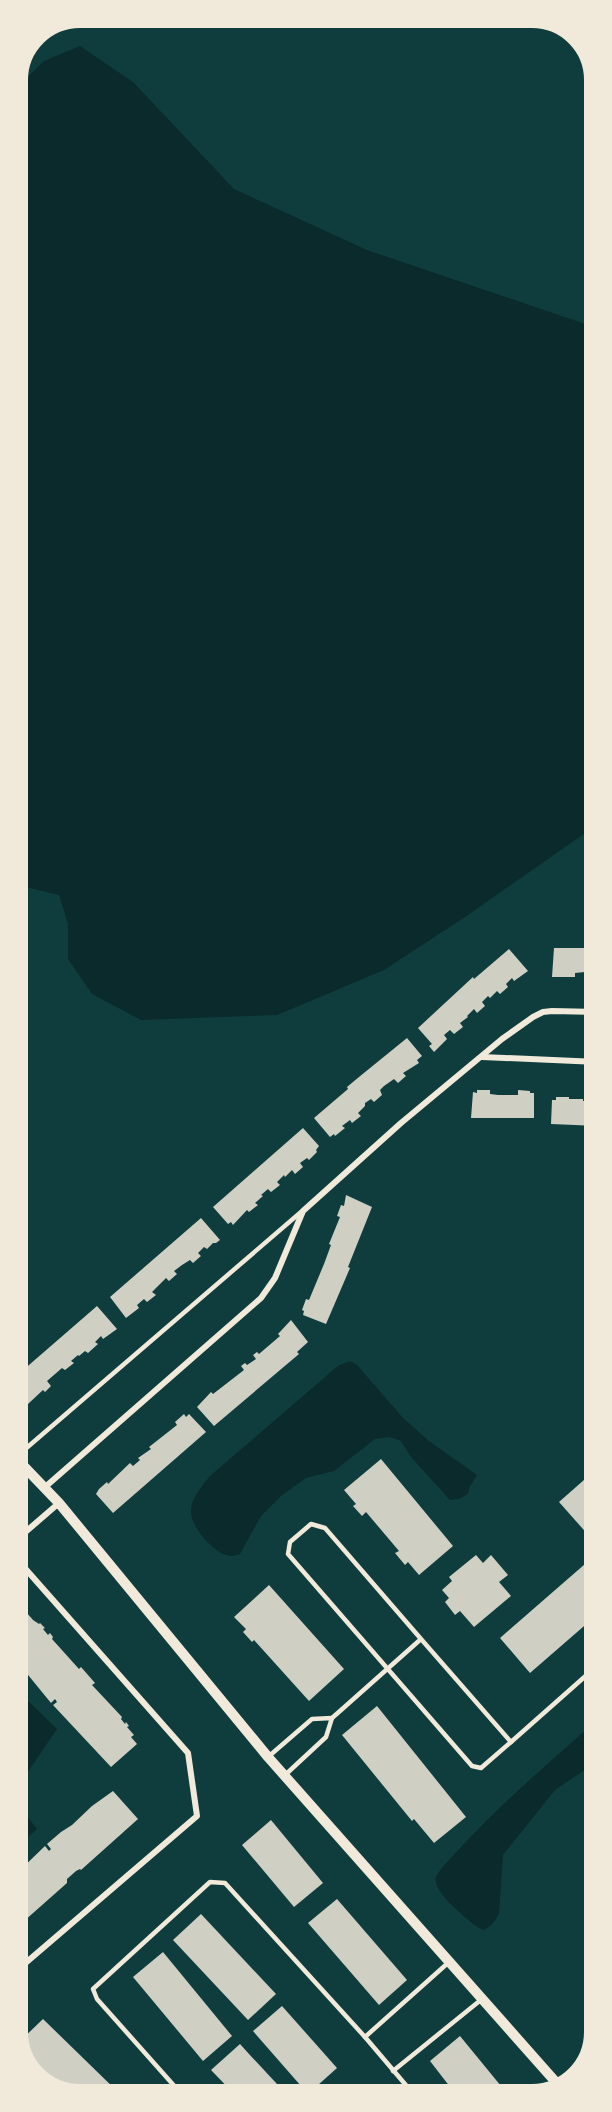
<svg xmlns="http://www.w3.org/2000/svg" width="612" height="2112" font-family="Commissioner,sans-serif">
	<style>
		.water { fill: #0a2a2b }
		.building { fill: #cfcfc3 }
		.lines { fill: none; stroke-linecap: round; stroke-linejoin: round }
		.service { stroke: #f1e9da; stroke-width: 4.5 }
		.minor { stroke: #f1e9da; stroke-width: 6 }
		.tertiary { stroke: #f1e9da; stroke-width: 10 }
		.rim { fill: none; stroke: #f1e9da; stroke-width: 8 }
	</style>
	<rect width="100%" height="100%" fill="#0f3d3e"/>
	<g class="water">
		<path d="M80,46L133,82L234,189L367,250L597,328L598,824L465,917L384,970L277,1015L141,1020L92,994L68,959V924L59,895L25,887L14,891V91L44,61Z"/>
		<path d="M350,1361L357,1365L403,1418L429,1441L477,1475L469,1488L468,1494L459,1499L450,1500L411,1457L401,1441L390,1437L375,1439L334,1471L306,1478L281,1496L261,1516L240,1554C237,1555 234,1556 231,1556C215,1555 192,1528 191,1513C190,1499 202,1486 210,1476L339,1365Z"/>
		<path d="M15,1688L57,1729L15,1791Z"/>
		<path d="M598,1719V1761L555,1790L503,1855L499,1914C495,1921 491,1927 483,1930L479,1928C469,1921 431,1891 436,1877C440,1868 456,1853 463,1845C505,1800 552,1760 598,1719Z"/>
		<path d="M15,1801L37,1829L15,1849Z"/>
	</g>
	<g class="building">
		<path d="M584,946L598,947V976H594V972H585L575,973V977H552L554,948H584Z"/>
		<path d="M509,949L528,971L514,981L512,978L506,984L508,987L500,994L497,991L490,998L488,996L482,1002L485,1006L477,1013L474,1009L467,1016L468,1017L460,1023L463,1027L454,1034L450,1030L444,1035L447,1039L434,1052L429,1046L432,1044L418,1028L473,977L474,979Z"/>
		<path d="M407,1038L422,1056L417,1060L419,1063L403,1073L406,1076L398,1083L394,1079L384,1086L380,1090L382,1095L374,1102L371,1099L365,1103V1106L358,1113L361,1116L352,1123L350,1120L342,1126L345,1128L335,1136L334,1134L330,1137L314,1118L348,1089L347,1087L359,1077Z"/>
		<path d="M477,1090H490V1094L498,1095H518V1090L530,1091V1093H534V1118H471L473,1092L477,1093Z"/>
		<path d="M556,1097H569V1099H583V1101L598,1100V1126L551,1124L552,1100H556Z"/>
		<path d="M303,1128L319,1146L316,1150L317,1152L309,1160L307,1158L300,1163L303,1167L295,1174L292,1170L285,1177L284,1175L277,1182L280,1185L271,1192L268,1189L261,1195L263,1196L255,1203L258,1205L249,1212L247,1210L233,1225L231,1222L228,1224L213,1207Z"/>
		<path d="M346,1195L372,1207L348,1267L350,1268L326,1324L303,1315L304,1311L302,1310L306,1299L309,1300L324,1264L331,1245L329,1244L340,1217L337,1216L341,1205L344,1206Z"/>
		<path d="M201,1218L220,1240L216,1243H213L207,1249L204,1247L198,1253L201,1256L193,1263L190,1260L182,1265L174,1271L177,1274L169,1281L166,1278L152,1292L156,1295L147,1302L144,1299L137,1305L139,1308L126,1318L110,1297Z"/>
		<path d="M97,1306L117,1329L103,1339L101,1336L95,1342L98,1344L88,1353L85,1351L79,1356L78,1355L71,1361L74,1363L65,1370L62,1368L47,1381L51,1386L45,1392L43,1390L28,1404L26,1402L14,1414V1378Z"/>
		<path d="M291,1320L308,1342L297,1352L299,1354L214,1426L197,1407L211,1392L213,1394L244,1370L241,1366L245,1363L247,1365L256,1359L253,1355L257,1352L259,1354L280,1336L278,1334Z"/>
		<path d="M184,1414L186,1417L189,1414L206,1432L113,1513L96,1494L99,1489L107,1482L108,1484L130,1463L133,1466L140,1460L138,1458L151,1449L149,1447L177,1425L175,1422Z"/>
		<path d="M381,1459L453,1546L419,1575L408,1562L405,1565L395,1553L399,1551L366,1512L362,1516L353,1506L356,1504L344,1490Z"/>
		<path d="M593,1472L598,1478V1546L559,1502Z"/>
		<path d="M476,1555L483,1563L491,1555L508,1575L499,1582L511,1596L474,1627L460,1611L455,1615L445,1602L449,1598L442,1590L452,1581L449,1577Z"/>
		<path d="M585,1564L598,1579V1616L592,1621L591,1620L530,1673L500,1638Z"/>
		<path d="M269,1585L344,1669L309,1701L254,1640L252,1642L243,1632L246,1629L234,1617Z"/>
		<path d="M27,1613L33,1620L39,1624L40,1623L45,1628L43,1629L48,1635L50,1633L53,1637L52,1639L79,1669L81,1667L95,1683L92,1685L122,1717L121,1719L125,1724L126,1722L129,1726L127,1727L134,1735L131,1737L137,1744L111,1767L53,1705L57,1702L55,1699L51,1703L15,1659V1623Z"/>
		<path d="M377,1706L466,1817L434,1843L414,1819L412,1821L342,1735Z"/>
		<path d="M113,1791L138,1819L81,1870L80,1869L76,1871L67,1879V1883L15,1929V1875L45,1846L49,1851L51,1849L47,1844L61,1832L72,1825L92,1806Z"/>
		<path d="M271,1820L323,1883L294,1907L242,1845Z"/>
		<path d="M337,1899L407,1980L379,2005L308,1923Z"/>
		<path d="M201,1914L276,1994L248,2020L173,1940Z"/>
		<path d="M163,1952L232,2036L203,2061L133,1977Z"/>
		<path d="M282,2006L337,2068L308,2094L253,2031Z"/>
		<path d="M43,2019L121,2095L118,2098H76L64,2093L16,2045Z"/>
		<path d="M460,2036L469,2047L510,2097H459L447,2083L430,2061Z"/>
		<path d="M240,2044L249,2054L290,2098H238L211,2070Z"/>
	</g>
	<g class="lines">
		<g class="service">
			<path d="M16,1457L301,1212"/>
			<path d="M332,1718L340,1711L421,1639L511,1742L481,1768L472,1766L288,1554L290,1542L311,1524L325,1528L421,1639"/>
			<path d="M511,1742L598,1665"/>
			<path d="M268,1757L312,1719L332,1718L326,1737L284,1776"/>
			<path d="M365,2037L449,1962"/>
			<path d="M393,2071L482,1999"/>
			<path d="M185,2098L97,1999L93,1989L210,1882L225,1883L365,2037L416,2097"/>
		</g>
		<g class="minor">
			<path d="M482,1057L598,1062"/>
			<path d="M44,1488L261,1298L275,1278L303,1211L401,1123L502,1039L533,1017L543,1012L552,1011L598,1012"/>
			<path d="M15,1541L59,1503"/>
			<path d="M15,1557L188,1753L197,1816L15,1972"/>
		</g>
		<path class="tertiary" d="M14,1456L59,1503L268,1757L561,2088"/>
	</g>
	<path d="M0 0H612V2112H0ZM80 24H532A56 56 0 0 1 588 80V2032A56 56 0 0 1 532 2088H80A56 56 0 0 1 24 2032V80A56 56 0 0 1 80 24Z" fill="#f1e9da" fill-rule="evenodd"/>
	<path class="rim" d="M80 24H532A56 56 0 0 1 588 80V2032A56 56 0 0 1 532 2088H80A56 56 0 0 1 24 2032V80A56 56 0 0 1 80 24Z"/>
</svg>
